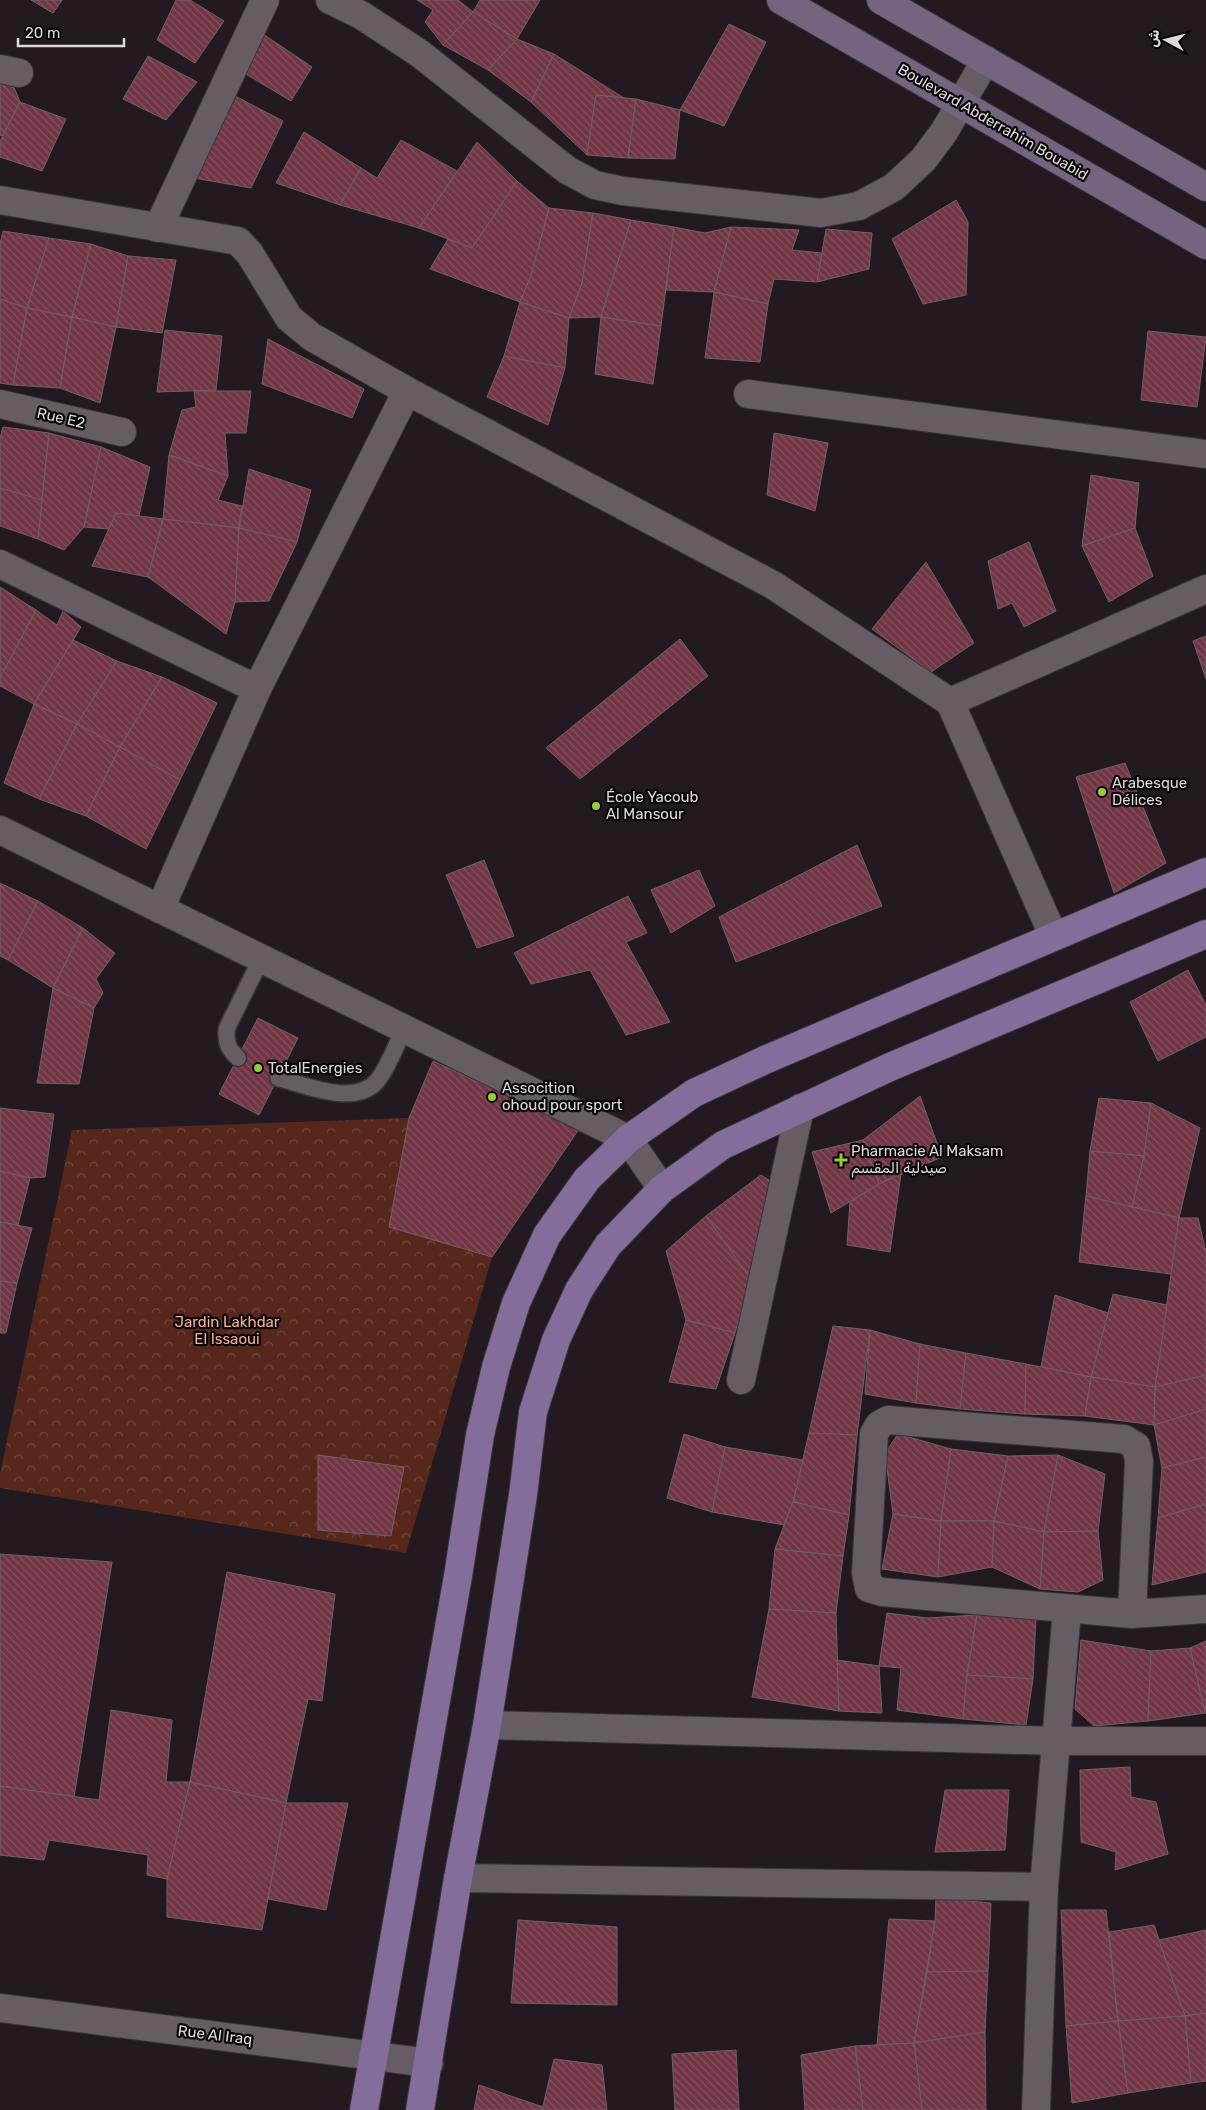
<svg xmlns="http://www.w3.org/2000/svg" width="1206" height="2110" font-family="Rubik,Cairo,sans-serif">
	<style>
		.park { fill: url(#park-crowns) }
		.building { fill: url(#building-back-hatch); stroke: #6f6264 }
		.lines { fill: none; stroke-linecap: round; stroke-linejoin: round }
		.lane-casing { stroke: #3a3439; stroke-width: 19 }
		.street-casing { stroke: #3a3439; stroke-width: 30 }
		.secondary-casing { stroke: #3a3439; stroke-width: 30 }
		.primary-casing { stroke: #3a3439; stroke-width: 30 }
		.lane { stroke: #665c64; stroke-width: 16 }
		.street { stroke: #665c64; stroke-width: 28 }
		.secondary { stroke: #756480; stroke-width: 28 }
		.primary { stroke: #846d9b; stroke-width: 28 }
		.poi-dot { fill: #9acb35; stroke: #090608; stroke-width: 2 }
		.labels { text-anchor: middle; stroke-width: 4.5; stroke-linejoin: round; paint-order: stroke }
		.street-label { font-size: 15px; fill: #dfd9de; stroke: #090608 }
		.poi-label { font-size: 15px; fill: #dfd9de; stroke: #090608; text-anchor: start }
		.park-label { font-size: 15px; fill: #f8ad99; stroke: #090608 }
	</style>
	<defs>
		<pattern id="park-crowns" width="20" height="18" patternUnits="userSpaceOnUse" patternTransform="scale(1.25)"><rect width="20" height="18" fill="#57271c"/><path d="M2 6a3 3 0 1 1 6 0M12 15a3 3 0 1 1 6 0" fill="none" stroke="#6f463d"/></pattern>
		<pattern id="building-back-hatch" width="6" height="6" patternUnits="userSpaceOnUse" patternTransform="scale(1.25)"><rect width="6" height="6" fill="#713545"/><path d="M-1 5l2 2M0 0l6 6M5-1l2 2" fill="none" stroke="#85525f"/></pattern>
	</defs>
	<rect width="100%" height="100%" fill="#221a20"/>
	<path class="park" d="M409,1118L389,1227L492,1257L406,1553L0,1488V1474L72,1130Z"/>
	<g class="building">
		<path d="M31,0H62L53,13Z"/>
		<path d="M176,0H190L224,21L195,63L157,40Z"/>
		<path d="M417,0H458L473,12L443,45L425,22L433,10Z"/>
		<path d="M480,0H540L517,39L473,12Z"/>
		<path d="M473,12L517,39L488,70L443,45Z"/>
		<path d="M729,24L766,42L724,126L680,110Z"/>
		<path d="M263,34L312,67L291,101L239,70Z"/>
		<path d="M517,39L554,54L531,102L488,70Z"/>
		<path d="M554,54L624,98L596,95L587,155L531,102Z"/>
		<path d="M148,56L197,82L166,120L123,99Z"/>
		<path d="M0,80L13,85L20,102L3,136L0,135Z"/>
		<path d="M233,95L283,121L251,188L194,178Z"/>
		<path d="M596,95L636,99L628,158L587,155Z"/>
		<path d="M636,99L680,110L675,159L628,158Z"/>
		<path d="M20,102L66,119L42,171L0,157V141Z"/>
		<path d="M304,132L361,168L340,205L276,183Z"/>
		<path d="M401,140L457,171L419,228L340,205L361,168L377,178Z"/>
		<path d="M477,142L517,181L472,248L419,228Z"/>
		<path d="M517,181L549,208L531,276L520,302L430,269L448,239L472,248Z"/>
		<path d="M956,200L968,222L966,295L923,304L892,239Z"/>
		<path d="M549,208L593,213L582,283L569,318L520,302L531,276Z"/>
		<path d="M593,213L631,220L601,317L569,318L582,283Z"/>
		<path d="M631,220L674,227L661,326L601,317Z"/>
		<path d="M674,227L705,233L731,227L714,292L666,290Z"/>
		<path d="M731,227L799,230L792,250L822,253L817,282L774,279L768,304L714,292Z"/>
		<path d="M826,229L872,233L869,269L817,282Z"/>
		<path d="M3,231L49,238L27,308L0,299V244Z"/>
		<path d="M49,238L91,244L72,317L27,308Z"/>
		<path d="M91,244L128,256L116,327L72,317Z"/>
		<path d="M128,256L176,260L162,333L116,327Z"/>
		<path d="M714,292L768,304L760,362L705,358Z"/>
		<path d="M0,299L27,308L13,385L0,383Z"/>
		<path d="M520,302L569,318L565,368L504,356Z"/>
		<path d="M27,308L72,317L60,388L13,385Z"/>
		<path d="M72,317L116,327L100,403L60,388Z"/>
		<path d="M601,317L661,326L653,384L595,374Z"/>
		<path d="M165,330L222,336L216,390L157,392Z"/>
		<path d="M1148,331L1206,337L1197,407L1141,400Z"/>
		<path d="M268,339L364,389L352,418L262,384Z"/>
		<path d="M504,356L565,368L548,425L487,397Z"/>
		<path d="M194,391H251L246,433H225L228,476L169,455L182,410L196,407Z"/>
		<path d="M3,427L49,433L42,500L0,488V438Z"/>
		<path d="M49,433L101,447L84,527L64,550L38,539Z"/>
		<path d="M774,433L828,443L815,511L767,495Z"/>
		<path d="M101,447L150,467L139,516L116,513L109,529L84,527Z"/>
		<path d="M169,455L228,476L218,500L242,506L239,528L163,519Z"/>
		<path d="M249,469L311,490L297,542L239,528Z"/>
		<path d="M1091,475L1139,483L1135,528L1082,546Z"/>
		<path d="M0,488L42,500L38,539L0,526Z"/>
		<path d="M116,513L163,519L148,577L92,566Z"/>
		<path d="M163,519L239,528L235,602L226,634L148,577Z"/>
		<path d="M239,528L297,542L269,601L235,602Z"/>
		<path d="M1135,528L1153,576L1109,602L1082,546Z"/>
		<path d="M1029,542L1056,611L1024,627L1012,603L998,609L988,561Z"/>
		<path d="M926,562L974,643L931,672L872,629Z"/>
		<path d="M0,587L36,610L0,678Z"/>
		<path d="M36,610L57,625L63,611L81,627L34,704L0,686V678Z"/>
		<path d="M1206,636V679L1193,641Z"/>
		<path d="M680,639L708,676L580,779L546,748Z"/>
		<path d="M73,640L117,661L77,724L34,704Z"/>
		<path d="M117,661L162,677L120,747L77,724Z"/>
		<path d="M162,677L217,703L180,780L120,747Z"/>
		<path d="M34,704L77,724L39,799L4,783Z"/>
		<path d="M77,724L120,747L86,816L39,799Z"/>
		<path d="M120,747L180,780L146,849L86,816Z"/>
		<path d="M1125,763L1166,863L1114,893L1076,777Z"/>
		<path d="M857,845L882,906L736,962L719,917Z"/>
		<path d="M484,860L514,936L477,948L446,875Z"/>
		<path d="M699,870L715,906L671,933L651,890Z"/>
		<path d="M0,883L38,901L8,960L0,956Z"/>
		<path d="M628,896L647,933L626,942L670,1022L626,1035L590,970L531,984L514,953Z"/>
		<path d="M38,901L83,928L53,988L8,960Z"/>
		<path d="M83,928L115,953L96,979L103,993L94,1008L53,988Z"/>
		<path d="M1188,970L1206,1005V1037L1158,1061L1130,1002Z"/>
		<path d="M53,988L94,1008L79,1084L37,1083Z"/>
		<path d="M258,1018L298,1038L259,1115L219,1094Z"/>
		<path d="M433,1061L579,1129L492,1257L389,1227L409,1118Z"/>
		<path d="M920,1096L942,1157L879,1184L863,1140Z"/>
		<path d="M1099,1098L1151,1103L1144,1156L1090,1151Z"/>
		<path d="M1151,1103L1200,1128L1179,1218L1132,1207L1144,1156Z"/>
		<path d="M0,1108L54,1114L45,1177L30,1178L0,1171Z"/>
		<path d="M863,1140L879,1184L831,1213L812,1152Z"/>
		<path d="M1090,1151L1144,1156L1132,1207L1086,1196Z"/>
		<path d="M0,1171L30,1178L18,1225L0,1222Z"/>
		<path d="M901,1174L890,1252L847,1245L850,1202L879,1184Z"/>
		<path d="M761,1175L778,1186L750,1278L706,1216Z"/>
		<path d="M1086,1196L1179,1218L1171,1274L1079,1262Z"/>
		<path d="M706,1216L750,1278L735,1333L686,1320L666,1251Z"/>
		<path d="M1179,1218H1198L1206,1252V1375L1155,1387Z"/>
		<path d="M0,1222L32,1228L17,1283L0,1281Z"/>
		<path d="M0,1281L17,1283L6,1333H0Z"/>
		<path d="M1113,1294L1167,1305L1155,1387L1091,1377Z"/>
		<path d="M1055,1295L1108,1313L1091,1377L1041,1367Z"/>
		<path d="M686,1320L735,1333L716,1389L669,1382Z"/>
		<path d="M833,1326L870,1330L857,1435L809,1433Z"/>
		<path d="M870,1330L920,1344L916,1403L865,1394Z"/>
		<path d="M920,1344L966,1353L960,1409L916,1403Z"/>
		<path d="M966,1353L1026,1364L1025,1414L960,1409Z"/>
		<path d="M1026,1364L1091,1377L1085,1416L1025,1414Z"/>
		<path d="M1206,1375V1409L1154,1425L1155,1387Z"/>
		<path d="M1091,1377L1155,1387L1154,1425L1085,1416Z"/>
		<path d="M1206,1409V1457L1162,1468L1154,1425Z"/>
		<path d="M809,1433L857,1435L849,1515L793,1502Z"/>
		<path d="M684,1434L725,1447L712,1512L667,1498Z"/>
		<path d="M898,1434L951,1449L941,1521L893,1514L885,1453Z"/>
		<path d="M725,1447L803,1460L793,1502L784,1525L712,1512Z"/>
		<path d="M951,1449L1008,1456L994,1521H941Z"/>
		<path d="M318,1455L404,1467L391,1536L318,1530Z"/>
		<path d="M1058,1455L1044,1532L994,1521L1008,1456Z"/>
		<path d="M1058,1455L1105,1474L1098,1531L1044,1532Z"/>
		<path d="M1206,1457V1504L1158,1518L1162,1468Z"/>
		<path d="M793,1502L849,1515L843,1556L775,1549Z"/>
		<path d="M1206,1504V1572L1152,1585L1158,1518Z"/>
		<path d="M893,1514L941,1521L938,1577L882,1569Z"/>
		<path d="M941,1521H994L992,1567L938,1577Z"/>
		<path d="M994,1521L1044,1532L1040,1589L992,1567Z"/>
		<path d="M1098,1531L1103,1580L1078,1592L1040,1589L1044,1532Z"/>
		<path d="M775,1549L843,1556L836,1613L769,1609Z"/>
		<path d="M0,1554L112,1562L74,1797L0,1786Z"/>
		<path d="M227,1572L335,1594L322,1701L308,1699L286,1803L190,1782Z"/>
		<path d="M769,1609L836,1613L839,1711L752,1697Z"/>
		<path d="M887,1613L927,1618L977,1615L967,1675L963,1719L897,1710L901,1668L879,1666Z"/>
		<path d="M977,1615L1036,1617L1033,1679L967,1675Z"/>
		<path d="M1081,1640L1151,1651L1148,1721L1094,1726L1075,1709Z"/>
		<path d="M1206,1641V1713H1205L1190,1648Z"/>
		<path d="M1190,1648L1205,1713L1148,1721L1151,1651Z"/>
		<path d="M837,1660L879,1666L882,1713L839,1711Z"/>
		<path d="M967,1675L1033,1679L1026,1725L963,1719Z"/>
		<path d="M111,1710L172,1720L166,1782H190L167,1879L147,1875L148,1855L49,1840L44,1860L0,1855V1786L99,1800Z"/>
		<path d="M1130,1767L1131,1797L1156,1802L1168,1854L1115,1870L1116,1852L1081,1842L1080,1770Z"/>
		<path d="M190,1782L286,1803L262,1930L167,1917V1879Z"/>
		<path d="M945,1790H1009L1005,1850L935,1852Z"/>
		<path d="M286,1803H348L326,1910L268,1899Z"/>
		<path d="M936,1898L991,1903L988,1971L927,1972L935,1921Z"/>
		<path d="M1061,1910H1106L1118,2021L1066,2026Z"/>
		<path d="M889,1919L935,1921L914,2043L877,2045Z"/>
		<path d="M518,1920L617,1927V2005L511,2003Z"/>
		<path d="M1154,1925L1185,2016L1118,2021L1109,1932Z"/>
		<path d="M1206,1930V2013L1185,2016L1159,1940Z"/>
		<path d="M988,1971L985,2032L914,2043L927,1972Z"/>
		<path d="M1206,2013V2081L1191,2083L1185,2016Z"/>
		<path d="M1185,2016L1191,2083L1128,2093L1118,2021Z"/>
		<path d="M1118,2021L1128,2093L1072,2103L1066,2026Z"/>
		<path d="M985,2032L986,2110H922L914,2043Z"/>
		<path d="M914,2043L922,2110H863L855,2046Z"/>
		<path d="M855,2046L863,2110H805L801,2055Z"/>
		<path d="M736,2050L739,2110H675L672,2054Z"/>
		<path d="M554,2059L602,2065L607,2110H542Z"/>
		<path d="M479,2085L543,2107L542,2110H474Z"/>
	</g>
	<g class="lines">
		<defs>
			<g id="lane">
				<path d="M238,1058C228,1049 225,1041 227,1028L261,959"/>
				<path d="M278,1078C306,1085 355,1107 377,1081C389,1066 396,1045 404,1029"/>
			</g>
			<g id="street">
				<path d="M330,0L361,15L419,53L567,170L595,185L623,191L821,213L859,206L894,187L923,160L944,132L986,60"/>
				<path d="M0,69L19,73"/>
				<path d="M0,200L238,241L250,254L289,318L312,337L407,391L773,585L950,702L1053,935"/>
				<path d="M158,228L265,0"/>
				<path d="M748,394L1206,454"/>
				<path d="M0,404L122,432"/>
				<path d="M0,564L257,689"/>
				<path d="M950,702L1206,589"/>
				<path d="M0,830L628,1139L662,1189"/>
				<path d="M160,909L257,689L407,391"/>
				<path d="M741,1380L800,1108"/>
				<path d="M1132,1614L1139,1461L1136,1446L1124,1439L888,1420L879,1425L874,1434L866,1573L869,1588L882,1592L1132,1614L1206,1609"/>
				<path d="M487,1725L1057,1741H1206"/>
				<path d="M458,1878L1044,1887"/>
				<path d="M0,2008L429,2063"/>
				<path d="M1036,2110L1044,1887L1067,1609"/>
			</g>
			<g id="secondary">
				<path d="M781,0L1206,245"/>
				<path d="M881,0L1206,187"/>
			</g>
			<g id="primary">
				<path d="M364,2110L458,1576L480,1435L496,1367L516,1303L547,1235L587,1179L628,1139L694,1093L767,1059L1206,872"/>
				<path d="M420,2110L458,1878L487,1725L523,1495L533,1412L556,1340L579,1290L608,1245L662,1189L723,1145L890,1067L1206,934"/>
			</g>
		</defs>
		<use href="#lane" class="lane-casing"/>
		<use href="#street" class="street-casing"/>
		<use href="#secondary" class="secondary-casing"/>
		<use href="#primary" class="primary-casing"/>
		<use href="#lane" class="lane"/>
		<use href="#street" class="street"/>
		<use href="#secondary" class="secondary"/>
		<use href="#primary" class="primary"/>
	</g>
	<g class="poi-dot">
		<circle cx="1102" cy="792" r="5"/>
		<circle cx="596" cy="806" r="5"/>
		<circle cx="258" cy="1068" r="5"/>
		<circle cx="492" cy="1097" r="5"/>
		<path d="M838.5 1152.5h5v5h5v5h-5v5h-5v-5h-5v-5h5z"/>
	</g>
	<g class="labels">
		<g class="street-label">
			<text transform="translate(993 122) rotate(30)" y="5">Boulevard Abderrahim Bouabid</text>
			<text transform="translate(61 418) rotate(13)" y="5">Rue E2</text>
			<text transform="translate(215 2035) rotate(7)" y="5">Rue Al Iraq</text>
		</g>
		<g class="poi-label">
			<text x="1112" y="788">Arabesque<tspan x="1112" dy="17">Délices</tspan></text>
			<text x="606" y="802">École Yacoub<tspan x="606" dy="17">Al Mansour</tspan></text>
			<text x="268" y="1073">TotalEnergies</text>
			<text x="502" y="1093">Assocition<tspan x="502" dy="17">ohoud pour sport</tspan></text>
			<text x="851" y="1156">Pharmacie Al Maksam<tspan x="851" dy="17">صيدلية المقسم</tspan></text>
		</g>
		<g class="park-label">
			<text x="227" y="1327">Jardin Lakhdar<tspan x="227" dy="17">El Issaoui</tspan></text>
		</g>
	</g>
	<g transform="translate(1166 40) rotate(277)" stroke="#090608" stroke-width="4" paint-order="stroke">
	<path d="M0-4L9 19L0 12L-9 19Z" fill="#dfd9de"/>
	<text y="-8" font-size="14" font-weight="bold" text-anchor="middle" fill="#dfd9de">ش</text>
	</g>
	<path d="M18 38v8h106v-8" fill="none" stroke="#dfd9de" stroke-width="2.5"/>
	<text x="25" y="38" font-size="15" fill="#dfd9de" stroke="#090608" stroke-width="4" paint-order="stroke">20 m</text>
</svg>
